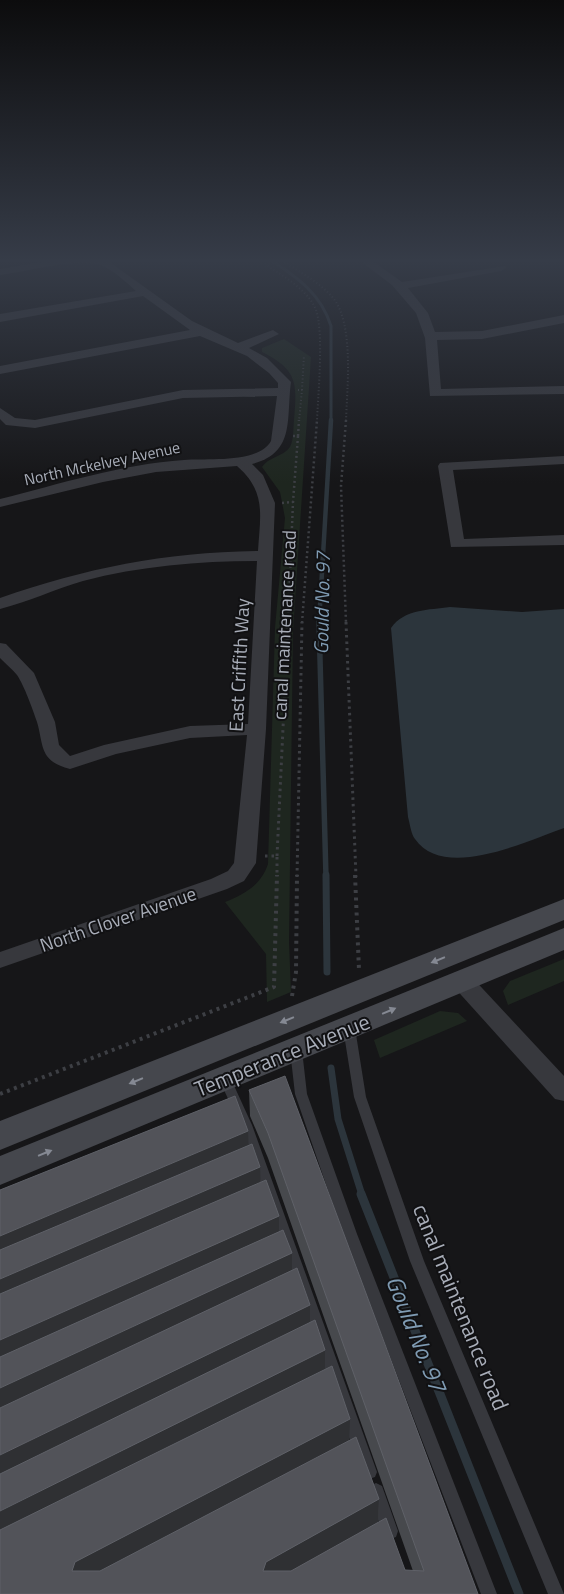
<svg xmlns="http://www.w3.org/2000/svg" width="564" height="1594" font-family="'Titillium Web',sans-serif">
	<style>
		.green { fill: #1e261f }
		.water { fill: #2c353c }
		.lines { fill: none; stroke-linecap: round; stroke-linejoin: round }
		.stream-far4 { stroke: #2c353c; stroke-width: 3 }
		.stream-far3 { stroke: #2c353c; stroke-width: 4.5 }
		.stream-far2 { stroke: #2c353c; stroke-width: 5.5 }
		.stream-far1 { stroke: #2c353c; stroke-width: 7 }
		.stream { stroke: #2c353c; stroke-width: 9 }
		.path-far3 { stroke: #3d3f44; stroke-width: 2; stroke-dasharray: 1 2.5; stroke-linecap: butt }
		.path-far2 { stroke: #3d3f44; stroke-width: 2.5; stroke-dasharray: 2 3; stroke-linecap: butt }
		.path-far1 { stroke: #3d3f44; stroke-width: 3; stroke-dasharray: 2.5 4; stroke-linecap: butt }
		.path { stroke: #3d3f44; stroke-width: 4; stroke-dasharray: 3 4.5; stroke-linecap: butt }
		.lane { fill: #37383d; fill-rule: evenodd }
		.street { fill: #37383d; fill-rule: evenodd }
		.secondary { fill: #45474d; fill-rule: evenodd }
		.wall { fill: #47494d }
		.shaded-wall { fill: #2f3033 }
		.building { fill: #525359; stroke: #5f6168 }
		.oneway { fill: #858993 }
		.labels { text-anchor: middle; stroke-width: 4; stroke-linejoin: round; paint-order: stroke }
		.far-street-label { font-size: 16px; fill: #a8adb8; stroke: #111113 }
		.street-label { font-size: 19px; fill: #a8adb8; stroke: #111113 }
		.water-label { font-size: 20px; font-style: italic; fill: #7f9bb3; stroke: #111113 }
		.near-street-label { font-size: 22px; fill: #a8adb8; stroke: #111113 }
		.near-water-label { font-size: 24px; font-style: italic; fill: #7f9bb3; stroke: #111113 }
	</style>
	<rect width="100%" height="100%" fill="#161618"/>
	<g class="green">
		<path d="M284,339L311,357L293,632L289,942L291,992L267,1002L266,954L225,902C245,894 261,885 268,864L275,628L285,518L280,492L262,467C268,457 283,457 290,447C294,439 293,429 294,420C297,383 298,370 262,352V348Z"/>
		<path d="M564,959V981L508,1005L503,991L510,981Z"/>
		<path d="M440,1011L458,1013L467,1021L380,1058L374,1040Z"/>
	</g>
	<path class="water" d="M450,607L522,612L564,609V828C527,841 444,881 415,839C411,834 410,824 408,817L391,628C404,609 429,610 450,607Z"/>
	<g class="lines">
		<path class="stream-far4" d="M271,260C298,278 321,294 331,326V421"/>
		<path class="stream-far3" d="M319,623L331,420"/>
		<path class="stream-far2" d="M319,622L326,877"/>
		<g class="stream-far1">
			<path d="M326,875L327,972"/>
			<path d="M331,1068L338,1119L362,1195"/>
		</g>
		<path class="stream" d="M361,1194L519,1594"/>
		<g class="path-far3">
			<path d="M259,260C277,273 308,288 316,310C324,333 318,395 317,421"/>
			<path d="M281,260C299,272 320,282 334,299C354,326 347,389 346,421"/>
			<path d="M298,390H302L299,421"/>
			<path d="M302,390L304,355"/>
		</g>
		<g class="path-far2">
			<path d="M346,420L341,486L346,623"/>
			<path d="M293,436H298L293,502"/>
			<path d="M298,436L299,420"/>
			<path d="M282,503L293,502L288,623"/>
			<path d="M302,623L317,420"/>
		</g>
		<g class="path-far1">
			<path d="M346,622L356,877"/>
			<path d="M265,856H277V877"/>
			<path d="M277,856L288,622"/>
			<path d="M297,877L302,622"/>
		</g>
		<g class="path">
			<path d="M355,875L359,970"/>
			<path d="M292,996L296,972L297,875"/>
			<path d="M0,1094L274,987L277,875"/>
		</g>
		<g class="lane">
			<path d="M349,1024L353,1025L355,1028L366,1097L424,1261L564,1594H548L410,1261L354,1097L343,1028L345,1025Z"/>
			<path d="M296,1046L300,1047L302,1050L307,1094L357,1234L497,1594H481L343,1234L295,1094L290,1050L292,1047Z"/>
			<path d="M225,1074L229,1076L231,1079L252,1125L377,1472L375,1477L369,1479L363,1477L361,1472L240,1125L219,1079L221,1076Z"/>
			<path d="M376,1483L382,1486L398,1531L396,1537L390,1539L384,1537L368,1491L370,1486Z"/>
		</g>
		<g class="street">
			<path d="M53,260L108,261L192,321L238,343L273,330L279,334L249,348L267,358L291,382C286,418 296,453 252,464L263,475L275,503L266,729L256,863L244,881L227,889L0,968V952L211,879L228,871L234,863L247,735L190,738L116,754L70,769C39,761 44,746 37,722C33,710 24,685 17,675C12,669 5,663 0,658V643L6,644L34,673L55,722L59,745L70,756L104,745L190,726L248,724L257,561C199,561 140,566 83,581C55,589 28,602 0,609V598C86,568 166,552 258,551C260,516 267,492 237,466L156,472L103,482L0,507V499C60,484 122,464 184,460C207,458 258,464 271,441L277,396L183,398L35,428L6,425L0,419V408L15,418L35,420L183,390L278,388V383L269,373L247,356L200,336L0,374V366L190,330L143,296L0,322V314L136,291C126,282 113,270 101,265C79,257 24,272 0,275V269Z"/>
			<path d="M359,260H371L402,282L505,266L506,268L501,271L408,288L428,313L435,332L482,331L564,315V323L482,339L437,340L441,389L564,386V394L430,396L425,338L416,313L392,285Z"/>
			<path d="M564,456V464L453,470L464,539L564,535V545L451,547L438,466L440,463Z"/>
			<path d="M461,972L469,974L564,1076V1101L555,1099L453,986L449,980L453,974Z"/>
		</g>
		<g class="secondary">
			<path d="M564,899V920L0,1150V1121Z"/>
			<path d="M564,928V950L0,1185V1156Z"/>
		</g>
	</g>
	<path class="wall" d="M249,1090L478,1594H0L248,1131V1146L261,1182L279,1216V1232L349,1441L379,1499L378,1523L405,1570L413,1571L268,1158L250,1116Z"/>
	<g class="shaded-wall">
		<path d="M248,1131L249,1156L0,1263V1236Z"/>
		<path d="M260,1167L261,1192L0,1306V1279Z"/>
		<path d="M279,1216V1241L0,1368V1340Z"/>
		<path d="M292,1253V1278L0,1416V1388Z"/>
		<path d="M310,1305V1330L0,1483V1455Z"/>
		<path d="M325,1350V1375L0,1538V1511Z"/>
		<path d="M350,1419L349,1444L79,1586L72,1571L75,1562Z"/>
		<path d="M379,1499L378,1524L266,1586L263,1571L266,1562Z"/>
	</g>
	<g class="building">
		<path d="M285,1076L478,1594H0V1530L332,1366L350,1419L75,1562L72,1571H100L356,1437L379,1499L266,1562L263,1571H291L386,1518L405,1570L424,1571L268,1133L249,1090Z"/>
		<path d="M235,1096L248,1131L0,1236V1190Z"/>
		<path d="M252,1144L260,1167L0,1279V1250Z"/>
		<path d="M266,1180L279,1216L0,1340V1294Z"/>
		<path d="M283,1230L292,1253L0,1388V1357Z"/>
		<path d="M297,1268L310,1305L0,1455V1408Z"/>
		<path d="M315,1320L325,1350L0,1511V1474Z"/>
	</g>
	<defs><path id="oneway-solid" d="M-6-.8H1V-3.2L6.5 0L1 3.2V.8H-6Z" transform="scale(1.25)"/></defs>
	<g class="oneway">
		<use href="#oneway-solid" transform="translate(438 960) rotate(158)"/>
		<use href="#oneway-solid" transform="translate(389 1011) rotate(-23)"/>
		<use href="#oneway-solid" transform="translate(287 1020) rotate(158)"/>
		<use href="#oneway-solid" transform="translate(136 1081) rotate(158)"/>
		<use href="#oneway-solid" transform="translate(45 1153) rotate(-22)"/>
	</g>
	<linearGradient id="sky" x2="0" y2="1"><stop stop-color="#0c0c0d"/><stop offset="0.54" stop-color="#363c48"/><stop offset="1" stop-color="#363c48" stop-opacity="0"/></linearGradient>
	<rect width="564" height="483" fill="url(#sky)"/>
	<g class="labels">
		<g class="far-street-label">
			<text transform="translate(102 463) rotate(-12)" y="6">North Mckelvey Avenue</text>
		</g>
		<g class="street-label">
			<text transform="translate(284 625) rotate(-87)" y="7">canal maintenance road</text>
			<text transform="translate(239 665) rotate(-87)" y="7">East Criffith Way</text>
			<text transform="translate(118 919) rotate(-19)" y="7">North Clover Avenue</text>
		</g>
		<g class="water-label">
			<text transform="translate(322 603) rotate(-89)" y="7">Gould No. 97</text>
		</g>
		<g class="near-street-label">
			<text transform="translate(282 1055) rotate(-22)" y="8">Temperance Avenue</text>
			<text transform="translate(461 1307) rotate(68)" y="8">canal maintenance road</text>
		</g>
		<g class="near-water-label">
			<text transform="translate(416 1334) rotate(68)" y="8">Gould No. 97</text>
		</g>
	</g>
</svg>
